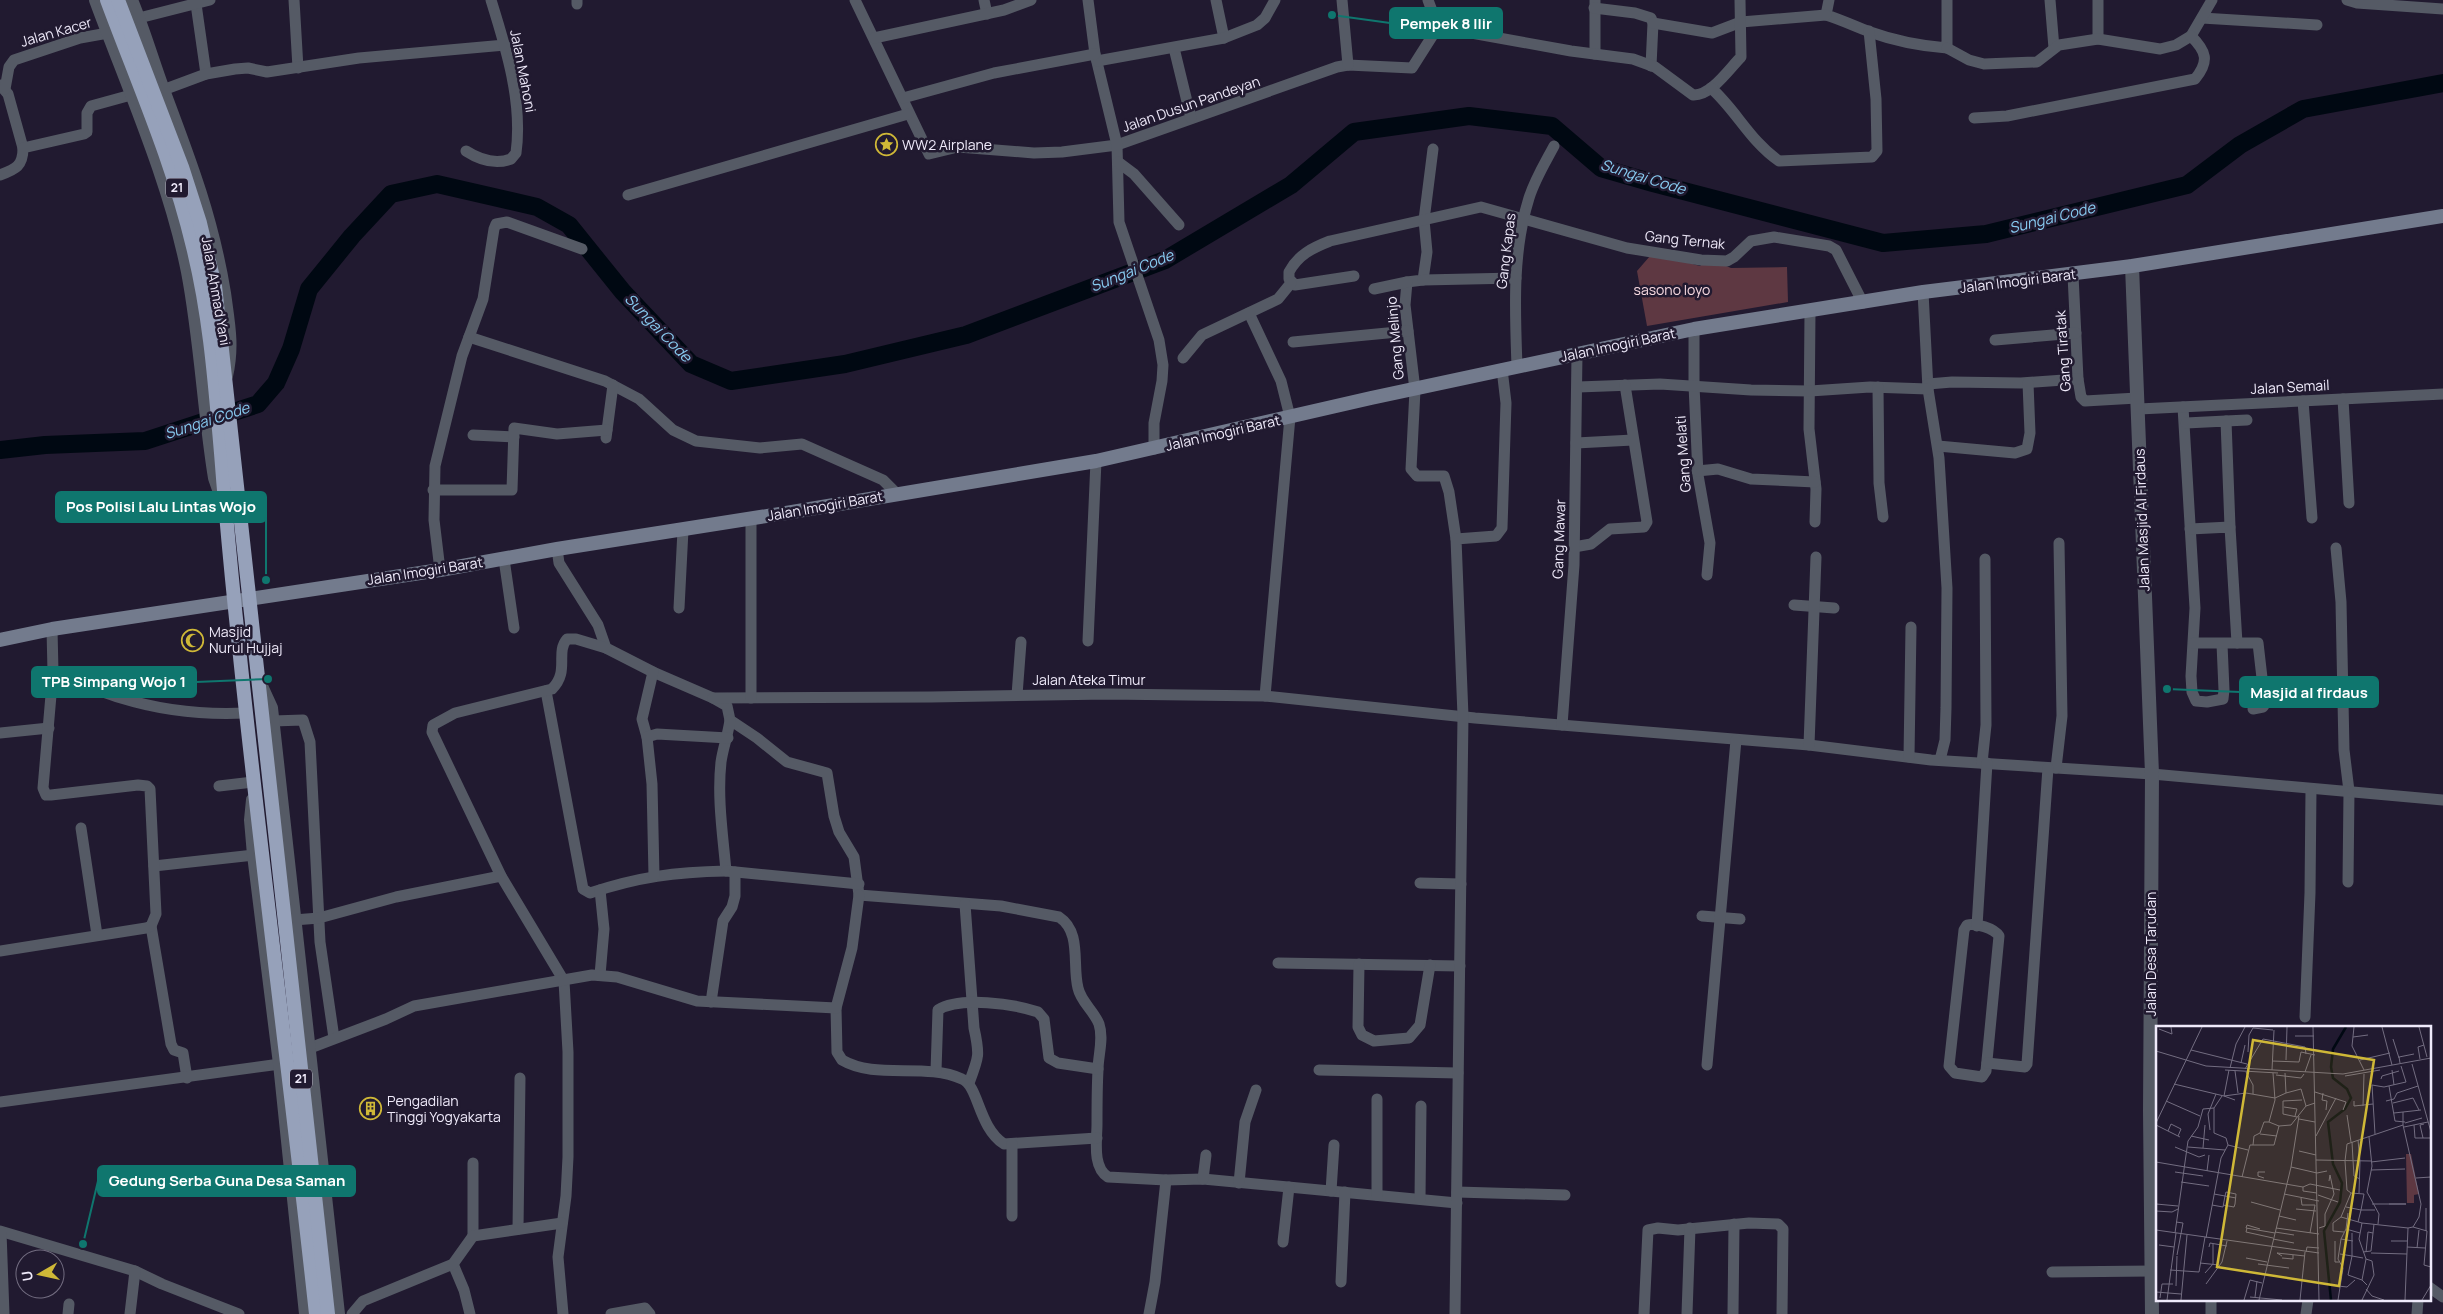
<svg xmlns="http://www.w3.org/2000/svg" width="2443" height="1314" font-family="Manrope,sans-serif">
	<style>
		.green { fill: #5e3842 }
		.lines { fill: none; stroke-linecap: round; stroke-linejoin: round }
		.river { stroke: #000812; stroke-width: 18 }
		.minor { stroke: #555a65; stroke-width: 11 }
		.tertiary { stroke: #555a65; stroke-width: 14 }
		.secondary { stroke: #737b8d; stroke-width: 14 }
		.trunk { stroke: #96a1ba; stroke-width: 14 }
		.labels { text-anchor: middle; stroke-width: 5; stroke-linejoin: round; paint-order: stroke }
		.shield { fill: #211a30; stroke: #b1acbd; stroke-width: 1 }
		.shield-label { font-size: 12px; font-weight: bold; fill: #efeafa }
		.street-label { font-size: 14px; fill: #efeafa; stroke: #211a30 }
		.poi-label { font-size: 14px; fill: #efeafa; stroke: #211a30; text-anchor: start }
		.park-label { font-size: 14px; fill: #f8dae1; stroke: #211a30 }
		.water-label { font-size: 15px; font-style: italic; fill: #88cbf1; stroke: #211a30 }
		.inset-river { fill: none; stroke: #000812; stroke-width: 2.5 }
		.inset-road { fill: none; stroke: #736d81; stroke-width: 1 }
		.view { fill: #cfb837; fill-opacity: 0.15; stroke: #cfb837; stroke-width: 2.5 }
		.inset-edge { fill: none; stroke: #efeafa; stroke-width: 2.5 }
		.leader { fill: none; stroke: #0f766e; stroke-width: 2 }
		.callout-dot { fill: #0f766e; stroke: #211a30; stroke-width: 2 }
		.callout { fill: #0f766e; stroke: #0f766e; stroke-width: 2 }
		.callout-label { font-size: 15px; text-anchor: middle; font-weight: bold; fill: #fff }
	</style>
	<rect width="100%" height="100%" fill="#211a30"/>
	<path class="green" d="M1659,255L1700,266L1709,259L1731,268L1787,267L1788,302L1647,326L1637,271L1650,256Z"/>
	<g class="lines">
		<path class="river" d="M0,450L45,445L145,441L258,404L276,383L291,349L309,289L352,236L391,194L437,184L537,207L569,225L623,292L691,364L731,381L845,364L966,335L1165,260L1291,185L1354,132L1469,116L1552,126L1601,168L1653,183L1883,243L1986,234L2187,185L2240,145L2303,109L2443,83"/>
		<g class="minor">
			<path d="M294,0L298,68"/>
			<path d="M577,0V4"/>
			<path d="M855,0L929,154L958,147L1034,153L1062,152L1117,145L1337,67L1348,65L1412,68L1438,27"/>
			<path d="M984,0L987,14"/>
			<path d="M1088,0L1095,54L1117,145L1119,222L1159,340L1163,365L1162,381L1154,423V449"/>
			<path d="M1216,0L1224,38"/>
			<path d="M1342,0L1348,65"/>
			<path d="M1428,0L1438,27"/>
			<path d="M1595,0V54"/>
			<path d="M1829,0L1826,15C1842,20 1854,26 1870,32C1895,41 1921,46 1947,48V0"/>
			<path d="M2050,0L2054,48"/>
			<path d="M2098,0V39"/>
			<path d="M2347,0L2357,3L2443,9"/>
			<path d="M196,4L206,74"/>
			<path d="M1594,8L1635,13L1651,18L1653,23L1651,66"/>
			<path d="M139,18L210,0"/>
			<path d="M2202,18L2317,25"/>
			<path d="M1653,23L1712,33L1741,22L1826,15"/>
			<path d="M1438,27L1571,51L1633,59L1655,67L1693,95C1711,96 1729,69 1741,57L1740,0"/>
			<path d="M874,38L1004,10L1031,0"/>
			<path d="M1174,48L1191,118"/>
			<path d="M1947,48L1969,60L1984,64L2037,62L2059,45L2098,39L2160,49L2176,45L2191,36L2212,0"/>
			<path d="M1097,61L1224,38L1257,25L1265,18L1275,0"/>
			<path d="M0,85L8,94L23,148"/>
			<path d="M1711,88C1736,110 1750,141 1779,161L1872,157L1877,151L1876,99L1869,31"/>
			<path d="M5,89L9,67L14,60L80,38L108,33"/>
			<path d="M163,90L206,74L235,69L248,68L267,72L359,58L505,45"/>
			<path d="M903,98L994,73L1095,54"/>
			<path d="M1974,118L2007,116L2195,79C2210,61 2206,51 2191,36"/>
			<path d="M1433,149L1424,220L1427,252L1423,280L1407,282L1405,305L1415,390L1411,469L1417,476H1444L1449,492L1456,539"/>
			<path d="M466,151C480,160 495,165 511,159L516,153C523,102 506,48 491,0"/>
			<path d="M1118,162L1134,174L1179,225"/>
			<path d="M0,175C16,169 23,166 23,148L84,134L87,132V113L91,106L131,95"/>
			<path d="M628,195L908,114"/>
			<path d="M2073,275L2078,379L2081,397L2085,401L2137,398"/>
			<path d="M1354,276L1295,285L1289,279V272C1298,255 1312,248 1330,241L1481,207L1627,248L1701,260L1727,261L1734,257L1751,241L1774,237L1829,246L1836,250L1863,303"/>
			<path d="M1423,280L1516,278"/>
			<path d="M1374,289L1407,282"/>
			<path d="M1923,292L1928,389L1939,458L1947,588L1946,708L1945,740L1940,760"/>
			<path d="M1810,312L1809,429L1816,489L1815,522"/>
			<path d="M1249,313L1281,381L1290,417L1265,696"/>
			<path d="M1694,329V385L1698,475L1710,543L1707,575"/>
			<path d="M469,337L605,381L639,399L673,430L696,441L760,448L802,444L883,480L897,494"/>
			<path d="M1995,340L2076,333"/>
			<path d="M1293,342L1408,331"/>
			<path d="M1183,358L1202,335L1278,299L1291,283"/>
			<path d="M1517,366C1515,311 1512,252 1529,198C1535,179 1545,163 1554,146"/>
			<path d="M1928,384L1952,382L2021,383L2078,379"/>
			<path d="M1578,387L1660,384L1751,390L1810,391L1870,387L1928,389"/>
			<path d="M1878,387L1879,483L1883,517"/>
			<path d="M2343,399L2349,503"/>
			<path d="M2303,401L2312,518"/>
			<path d="M2183,407L2195,608L2191,676L2192,692L2196,701L2207,702L2223,699L2224,690L2222,644"/>
			<path d="M2139,409L2443,394"/>
			<path d="M2226,421L2247,420"/>
			<path d="M2186,423L2226,421L2230,527"/>
			<path d="M473,435L514,437"/>
			<path d="M606,438L613,385"/>
			<path d="M1576,443L1633,440"/>
			<path d="M1938,446L2015,453L2027,449L2030,433L2028,383"/>
			<path d="M1697,471L1718,469L1751,479L1815,482"/>
			<path d="M433,490H512L514,428L557,434L607,430"/>
			<path d="M2190,529L2230,527L2237,643"/>
			<path d="M1574,547L1591,544L1610,529L1644,527L1647,522L1625,385"/>
			<path d="M2336,548L2341,602L2344,750L2349,791L2348,882"/>
			<path d="M557,549L559,563L598,625L606,648L653,672L713,698L727,706L730,720L757,738L787,762L827,773L834,816L839,832L854,857L859,895L1001,906L1059,917C1082,932 1072,965 1078,988C1081,1002 1094,1011 1099,1024C1104,1039 1098,1055 1098,1070C1097,1088 1097,1106 1097,1124C1097,1140 1092,1167 1108,1177L1166,1180L1203,1179L1457,1203"/>
			<path d="M504,559L514,628"/>
			<path d="M440,570L434,520L435,466L462,356L483,299L494,229L496,224L507,222L582,249"/>
			<path d="M1794,605L1834,608"/>
			<path d="M679,608L683,530"/>
			<path d="M1088,641L1096,461"/>
			<path d="M2194,643H2258L2265,704L2263,707L2253,709"/>
			<path d="M53,672C76,681 98,691 121,698C160,710 205,715 246,713"/>
			<path d="M546,691L583,889L590,893C638,877 675,872 726,871C723,836 717,798 721,762C723,748 728,735 730,720"/>
			<path d="M1017,695L1021,642"/>
			<path d="M713,698L931,697L1107,694L1265,696L1475,718L1809,745L1931,760L2152,774L2443,800"/>
			<path d="M751,698V519"/>
			<path d="M273,721L303,720L310,742L320,942L334,1038"/>
			<path d="M1562,725L1574,565L1577,354"/>
			<path d="M0,733L49,728"/>
			<path d="M647,737L642,719L653,672"/>
			<path d="M1809,745L1816,557"/>
			<path d="M1909,757L1911,627"/>
			<path d="M1982,763L1986,725L1985,559"/>
			<path d="M2056,768L2062,716L2059,543"/>
			<path d="M219,786L253,782"/>
			<path d="M81,828L97,935"/>
			<path d="M154,866L254,855"/>
			<path d="M726,871L859,884"/>
			<path d="M501,876L432,732L433,725L455,713L552,689C570,671 555,653 567,639H576L606,648"/>
			<path d="M654,876L652,784L647,737L657,734L728,738"/>
			<path d="M1420,883L1461,884"/>
			<path d="M600,890L604,929L600,975"/>
			<path d="M965,904L974,1028C980,1055 979,1057 969,1083"/>
			<path d="M1702,916L1740,919"/>
			<path d="M294,920L319,918L396,897L501,876L564,981L568,1052V1157L566,1196L558,1257L563,1314"/>
			<path d="M1967,925C1976,923 1994,928 1999,936L1986,1071L1982,1077L1955,1073L1949,1066L1964,930Z"/>
			<path d="M151,926L171,1044L174,1050L183,1053L187,1078"/>
			<path d="M1977,926L1987,763"/>
			<path d="M0,951L146,928L151,926L156,914L150,789L147,786L138,785L51,795H46L43,788L53,672L52,629"/>
			<path d="M1278,963L1460,966"/>
			<path d="M1359,964L1358,1027L1362,1035L1374,1041L1409,1038L1420,1025L1430,965"/>
			<path d="M711,1002L723,921L732,907L735,896V872"/>
			<path d="M836,1008L837,1052L842,1060C876,1080 925,1062 962,1079C979,1086 978,1127 1004,1144L1097,1138"/>
			<path d="M2305,1017L2310,893L2311,789"/>
			<path d="M310,1048L386,1019L414,1006L592,975L617,977L697,1001L836,1008L852,948L859,895"/>
			<path d="M1987,1063L2025,1067L2027,1064L2048,768"/>
			<path d="M1707,1065L1736,740"/>
			<path d="M1319,1070L1458,1073"/>
			<path d="M936,1071L938,1010C960,996 1014,1004 1038,1012L1044,1019L1049,1058L1058,1063L1098,1069"/>
			<path d="M0,1102L280,1064"/>
			<path d="M1203,1179L1206,1155"/>
			<path d="M1239,1183L1245,1122L1256,1090"/>
			<path d="M1331,1191L1334,1145"/>
			<path d="M1457,1192L1565,1195"/>
			<path d="M1377,1195V1099"/>
			<path d="M1420,1199L1421,1106"/>
			<path d="M1012,1216V1144"/>
			<path d="M518,1229L520,1078"/>
			<path d="M0,1231L135,1271L162,1284L239,1314"/>
			<path d="M1,1232L4,1314"/>
			<path d="M473,1236V1163"/>
			<path d="M1283,1242L1289,1187"/>
			<path d="M453,1264L464,1290L470,1314"/>
			<path d="M2052,1272L2152,1271"/>
			<path d="M1341,1282L1345,1192"/>
			<path d="M2429,1287L2443,1297"/>
			<path d="M68,1314L69,1304"/>
			<path d="M130,1314L135,1271"/>
			<path d="M352,1314L363,1301L453,1264L473,1236L562,1223"/>
			<path d="M611,1314L645,1308L650,1314"/>
			<path d="M1149,1314L1155,1282L1166,1180"/>
			<path d="M1455,1314L1463,716L1456,539L1496,536L1502,528L1506,403L1502,369"/>
			<path d="M1644,1314L1648,1230L1658,1228L1678,1230L1749,1223L1778,1224L1783,1229L1782,1314"/>
			<path d="M1687,1314L1690,1228"/>
			<path d="M1733,1314L1734,1224"/>
			<path d="M2211,1314V1300"/>
			<path d="M2306,1314L2308,1300"/>
			<path d="M2417,1314L2418,1300"/>
		</g>
		<g class="tertiary">
			<path d="M96,0C128,87 170,181 188,272C201,340 204,410 215,478L223,501"/>
			<path d="M131,0C143,29 152,60 163,90C189,159 212,219 224,293C228,323 233,346 226,376"/>
			<path d="M2132,266L2152,774L2150,1111L2152,1314"/>
			<path d="M260,684L271,708L338,1314"/>
			<path d="M253,800L251,820L254,855L280,1064L306,1314"/>
		</g>
		<path class="secondary" d="M0,640L52,629L440,570L557,549L786,513L1096,461L1371,398L1694,329L1923,292L2132,266L2443,216"/>
		<g class="trunk">
			<path d="M107,0C137,81 173,162 193,247C210,315 215,384 221,453C226,518 232,582 239,647C262,870 292,1092 316,1314"/>
			<path d="M118,0L182,167L200,223L215,286L328,1314"/>
		</g>
	</g>
	<defs>
		<symbol id="sight-ring" viewBox="-11 -11 22 22"><circle r="9.5" fill="#211a30" stroke="#cfb837" stroke-width="1.5"/><path d="M0-6L1.8-2.2L6-1.7L2.9 1.2L3.7 5.4L0 3.3L-3.7 5.4L-2.9 1.2L-6-1.7L-1.8-2.2Z" fill="#cfb837"/></symbol>
		<symbol id="mosque-ring" viewBox="-11 -11 22 22"><circle r="9.5" fill="#211a30" stroke="#cfb837" stroke-width="1.5"/><path d="M3.5-4.9A6 6 0 1 0 3.5 4.9A5 5 0 1 1 3.5-4.9Z" fill="#cfb837"/></symbol>
		<symbol id="building-ring" viewBox="-11 -11 22 22"><circle r="9.5" fill="#211a30" stroke="#cfb837" stroke-width="1.5"/><path d="M-4-6H4V6H1V3H-1V6H-4ZM-2.5-4.3h1.7v1.8h-1.7ZM.8-4.3h1.7v1.8H.8ZM-2.5-1h1.7V.8h-1.7ZM.8-1h1.7V.8H.8Z" fill="#cfb837"/></symbol>
	</defs>
	<g fill-rule="evenodd">
		<use href="#sight-ring" x="874" y="132" width="25" height="25"/>
		<use href="#mosque-ring" x="180" y="628" width="25" height="25"/>
		<use href="#building-ring" x="358" y="1096" width="25" height="25"/>
	</g>
	<g class="labels">
		<g class="shield">
			<rect x="166" y="178.5" width="22" height="19" rx="4"/>
			<rect x="290" y="1069.5" width="22" height="19" rx="4"/>
		</g>
		<g class="shield-label">
			<text x="177" y="192">21</text>
			<text x="301" y="1083">21</text>
		</g>
		<g class="street-label">
			<text transform="translate(56 32) rotate(-16)" y="5">Jalan Kacer</text>
			<text transform="translate(523 71) rotate(79)" y="5">Jalan Mahoni</text>
			<text transform="translate(1191 104) rotate(-19)" y="5">Jalan Dusun Pandeyan</text>
			<text transform="translate(1685 240) rotate(6)" y="5">Gang Ternak</text>
			<text transform="translate(1506 251) rotate(-83)" y="5">Gang Kapas</text>
			<text transform="translate(2018 281) rotate(-7)" y="5">Jalan Imogiri Barat</text>
			<text transform="translate(216 291) rotate(80)" y="5">Jalan Ahmad Yani</text>
			<text transform="translate(1395 338) rotate(-95)" y="5">Gang Melinjo</text>
			<text transform="translate(1618 345) rotate(-12)" y="5">Jalan Imogiri Barat</text>
			<text transform="translate(2063 351) rotate(-94)" y="5">Gang Tiratak</text>
			<text transform="translate(2290 387) rotate(-3)" y="5">Jalan Semail</text>
			<text transform="translate(1223 433) rotate(-13)" y="5">Jalan Imogiri Barat</text>
			<text transform="translate(1683 454) rotate(-94)" y="5">Gang Melati</text>
			<text transform="translate(825 506) rotate(-10)" y="5">Jalan Imogiri Barat</text>
			<text transform="translate(2142 520) rotate(-92)" y="5">Jalan Masjid Al Firdaus</text>
			<text transform="translate(1559 539) rotate(-88)" y="5">Gang Mawar</text>
			<text transform="translate(425 571) rotate(-9)" y="5">Jalan Imogiri Barat</text>
			<text x="1089" y="685">Jalan Ateka Timur</text>
			<text transform="translate(2151 954) rotate(-90)" y="5">Jalan Desa Tarudan</text>
		</g>
		<g class="poi-label">
			<text x="902" y="150">WW2 Airplane</text>
			<text x="209" y="637">Masjid<tspan x="209" dy="16">Nurul Hujjaj</tspan></text>
			<text x="387" y="1106">Pengadilan<tspan x="387" dy="16">Tinggi Yogyakarta</tspan></text>
		</g>
		<g class="park-label">
			<text x="1672" y="295">sasono loyo</text>
		</g>
		<g class="water-label">
			<text transform="translate(1643 177) rotate(17)" y="5">Sungai Code</text>
			<text transform="translate(2052 218) rotate(-14)" y="5">Sungai Code</text>
			<text transform="translate(1132 271) rotate(-22)" y="5">Sungai Code</text>
			<text transform="translate(658 328) rotate(46)" y="5">Sungai Code</text>
			<text transform="translate(207 421) rotate(-18)" y="5">Sungai Code</text>
		</g>
	</g>
	<g transform="translate(2156 1026)">
		<rect width="275" height="275" fill="#211a30"/>
		<path d="M250,128H255L263,168L258,169V177H251Z" fill="#5e3842"/>
		<path class="inset-river" d="M175,274L168,205L184,176L186,157L177,138L172,96L189,83L195,72L191,63L177,52L175,41L177,23L190,1"/>
		<path class="inset-road" d="M157,1L163,274M198,1L196,20L208,44M226,1L236,39M263,1L271,31M97,2L117,4M3,3L16,8L15,1M139,10H158M197,11L212,9M237,13L243,32M35,24L91,38M0,25L50,40L187,48L275,32M92,26L93,9L97,2M264,33L262,21L268,19M130,34L131,1M204,34L234,27M116,35L143,36L145,26L159,29M85,37L89,19M244,37L243,31L258,28M256,38L275,106M74,42L80,18L89,1M89,43L107,13L149,21L150,28M69,44L122,47M73,44L68,70L79,74M116,44L118,4M236,44L238,59M79,45L82,67M90,46L97,59V68M149,46L155,29M117,47L119,74L113,96L123,100M120,49L145,52L148,48M189,50L224,44M225,53L226,50L243,45M18,58L68,70L90,67L119,72L130,67L129,47M233,60L239,95L249,96M159,66L190,76L187,84M130,67L145,63L150,80M167,67L166,74L171,75L170,84M10,75L44,90M198,75V80L217,78M230,75L238,73L241,67L262,60M237,77L257,72L263,84M207,80L208,48M128,81L141,83L139,90M238,87L265,84M191,89L195,116M141,91L127,88V75L146,74M143,93L159,96M0,97L46,1M249,97L266,92M0,99L24,111M258,99L259,112H275M248,101L272,96M54,104L52,88L60,68M12,105L15,98L25,103L22,110M104,108L121,110M219,108L216,59L228,61L250,56L245,40M35,110L53,114M160,110L180,72M213,111L216,140L211,166L223,188L222,198M0,112V133M267,112L264,99L268,98M202,114L204,135M196,116L197,134M72,119L92,124M97,119L98,110L104,107L108,96H113M19,121L43,131L49,129M32,121L69,124M47,122L49,99M143,125L160,129M160,134L215,135M197,134L198,150L204,153M0,136L147,161V165L161,167M215,136L249,132M135,141L161,147L171,145M215,144L249,143M51,145L53,129M19,146L47,150M86,151L94,119H118L123,100L135,99L150,80L159,77M108,152L102,150V146H109M260,152L275,151M25,156L53,160M147,161L154,158L184,164M195,167L191,164L189,135L191,118L247,99M195,167L208,168L205,184H219M203,167L204,135M58,168L80,172M128,168L163,175M162,169L182,176M145,172L146,179H159M95,176L124,184M0,178L22,180M216,178H250H233M56,179L67,181L69,170M67,179L78,181L79,178L80,168L70,166L69,170M190,181L205,184L202,196M270,182V205M140,183L160,185M0,185L16,186L22,183M123,190L140,194M185,191L206,197L252,202L257,201L263,191L265,178L247,99V86M20,196L27,197L21,229M206,197L203,213L210,233L206,254L211,259M257,201L271,205L268,239L275,241M91,202L90,206L117,212M120,202L163,208M163,202L169,200V188L178,168L174,149L173,155M104,203L91,199L90,202L119,207M190,203L192,187M0,204L163,227M119,206L138,209M188,206L177,205V197L185,191L195,167M19,207L32,115L42,101L47,83L58,82M154,207L159,179M50,212L65,132L72,119L70,112L58,107V82L66,70M117,213L138,217M179,215V236H183M197,215L185,213L190,203L204,207M235,215H251M3,219L18,221M53,221L54,217L71,220M251,221L269,222M261,222L263,204M150,226L151,221L163,222M207,226L215,225L218,198M210,226L212,206L217,207M215,227L251,228M184,228L196,230V207M126,230L121,227L149,230M90,232L111,236M126,232L137,233V229M44,237L63,239M102,238L133,242M14,244L43,246L49,211M49,247L57,238V218M206,254L192,249L196,230L207,232M50,258L66,236L71,215M20,260L21,230M182,260L191,261L199,254M210,263L216,270L228,274M0,266L25,268M94,271L126,274M99,271L101,255M4,272L6,258H17M11,274L20,207M25,274L31,209M88,274L94,254L106,257M103,274L135,141L143,90M144,274L149,226M182,274L187,242L182,233L185,213M206,274L218,249L216,235L210,233M249,274L252,202M266,274L275,259"/>
		<path class="view" d="M97,14L218,34L183,260L61,241Z"/>
		<rect width="275" height="275" class="inset-edge"/>
	</g>
	<path class="leader" d="M1332 15L1390 23M266 580L266 507M268 679L196 682M2167 689L2240 692M83 1244L98 1181"/>
	<g class="callout-dot">
		<circle cx="1332" cy="15" r="5"/>
		<circle cx="266" cy="580" r="5"/>
		<circle cx="268" cy="679" r="5"/>
		<circle cx="2167" cy="689" r="5"/>
		<circle cx="83" cy="1244" r="5"/>
	</g>
	<g class="callout">
		<rect x="1390" y="8" width="112" height="30" rx="5"/>
		<rect x="56" y="492" width="210" height="30" rx="5"/>
		<rect x="32" y="667" width="164" height="30" rx="5"/>
		<rect x="2240" y="677" width="138" height="30" rx="5"/>
		<rect x="98" y="1166" width="257" height="30" rx="5"/>
	</g>
	<g class="callout-label">
		<text x="1446" y="29">Pempek 8 Ilir</text>
		<text x="161" y="512">Pos Polisi Lalu Lintas Wojo</text>
		<text x="114" y="687">TPB Simpang Wojo 1</text>
		<text x="2309" y="698">Masjid al firdaus</text>
		<text x="227" y="1186">Gedung Serba Guna Desa Saman</text>
	</g>
	<g transform="translate(40 1274) rotate(261)"><circle r="24" fill="#211a30" stroke="#736d81"/>
	<path d="M0-4L9 19L0 12L-9 19Z" fill="#cfb837"/>
	<text y="-8" font-size="14" font-weight="bold" text-anchor="middle" fill="#efeafa">U</text>
	</g>
</svg>
